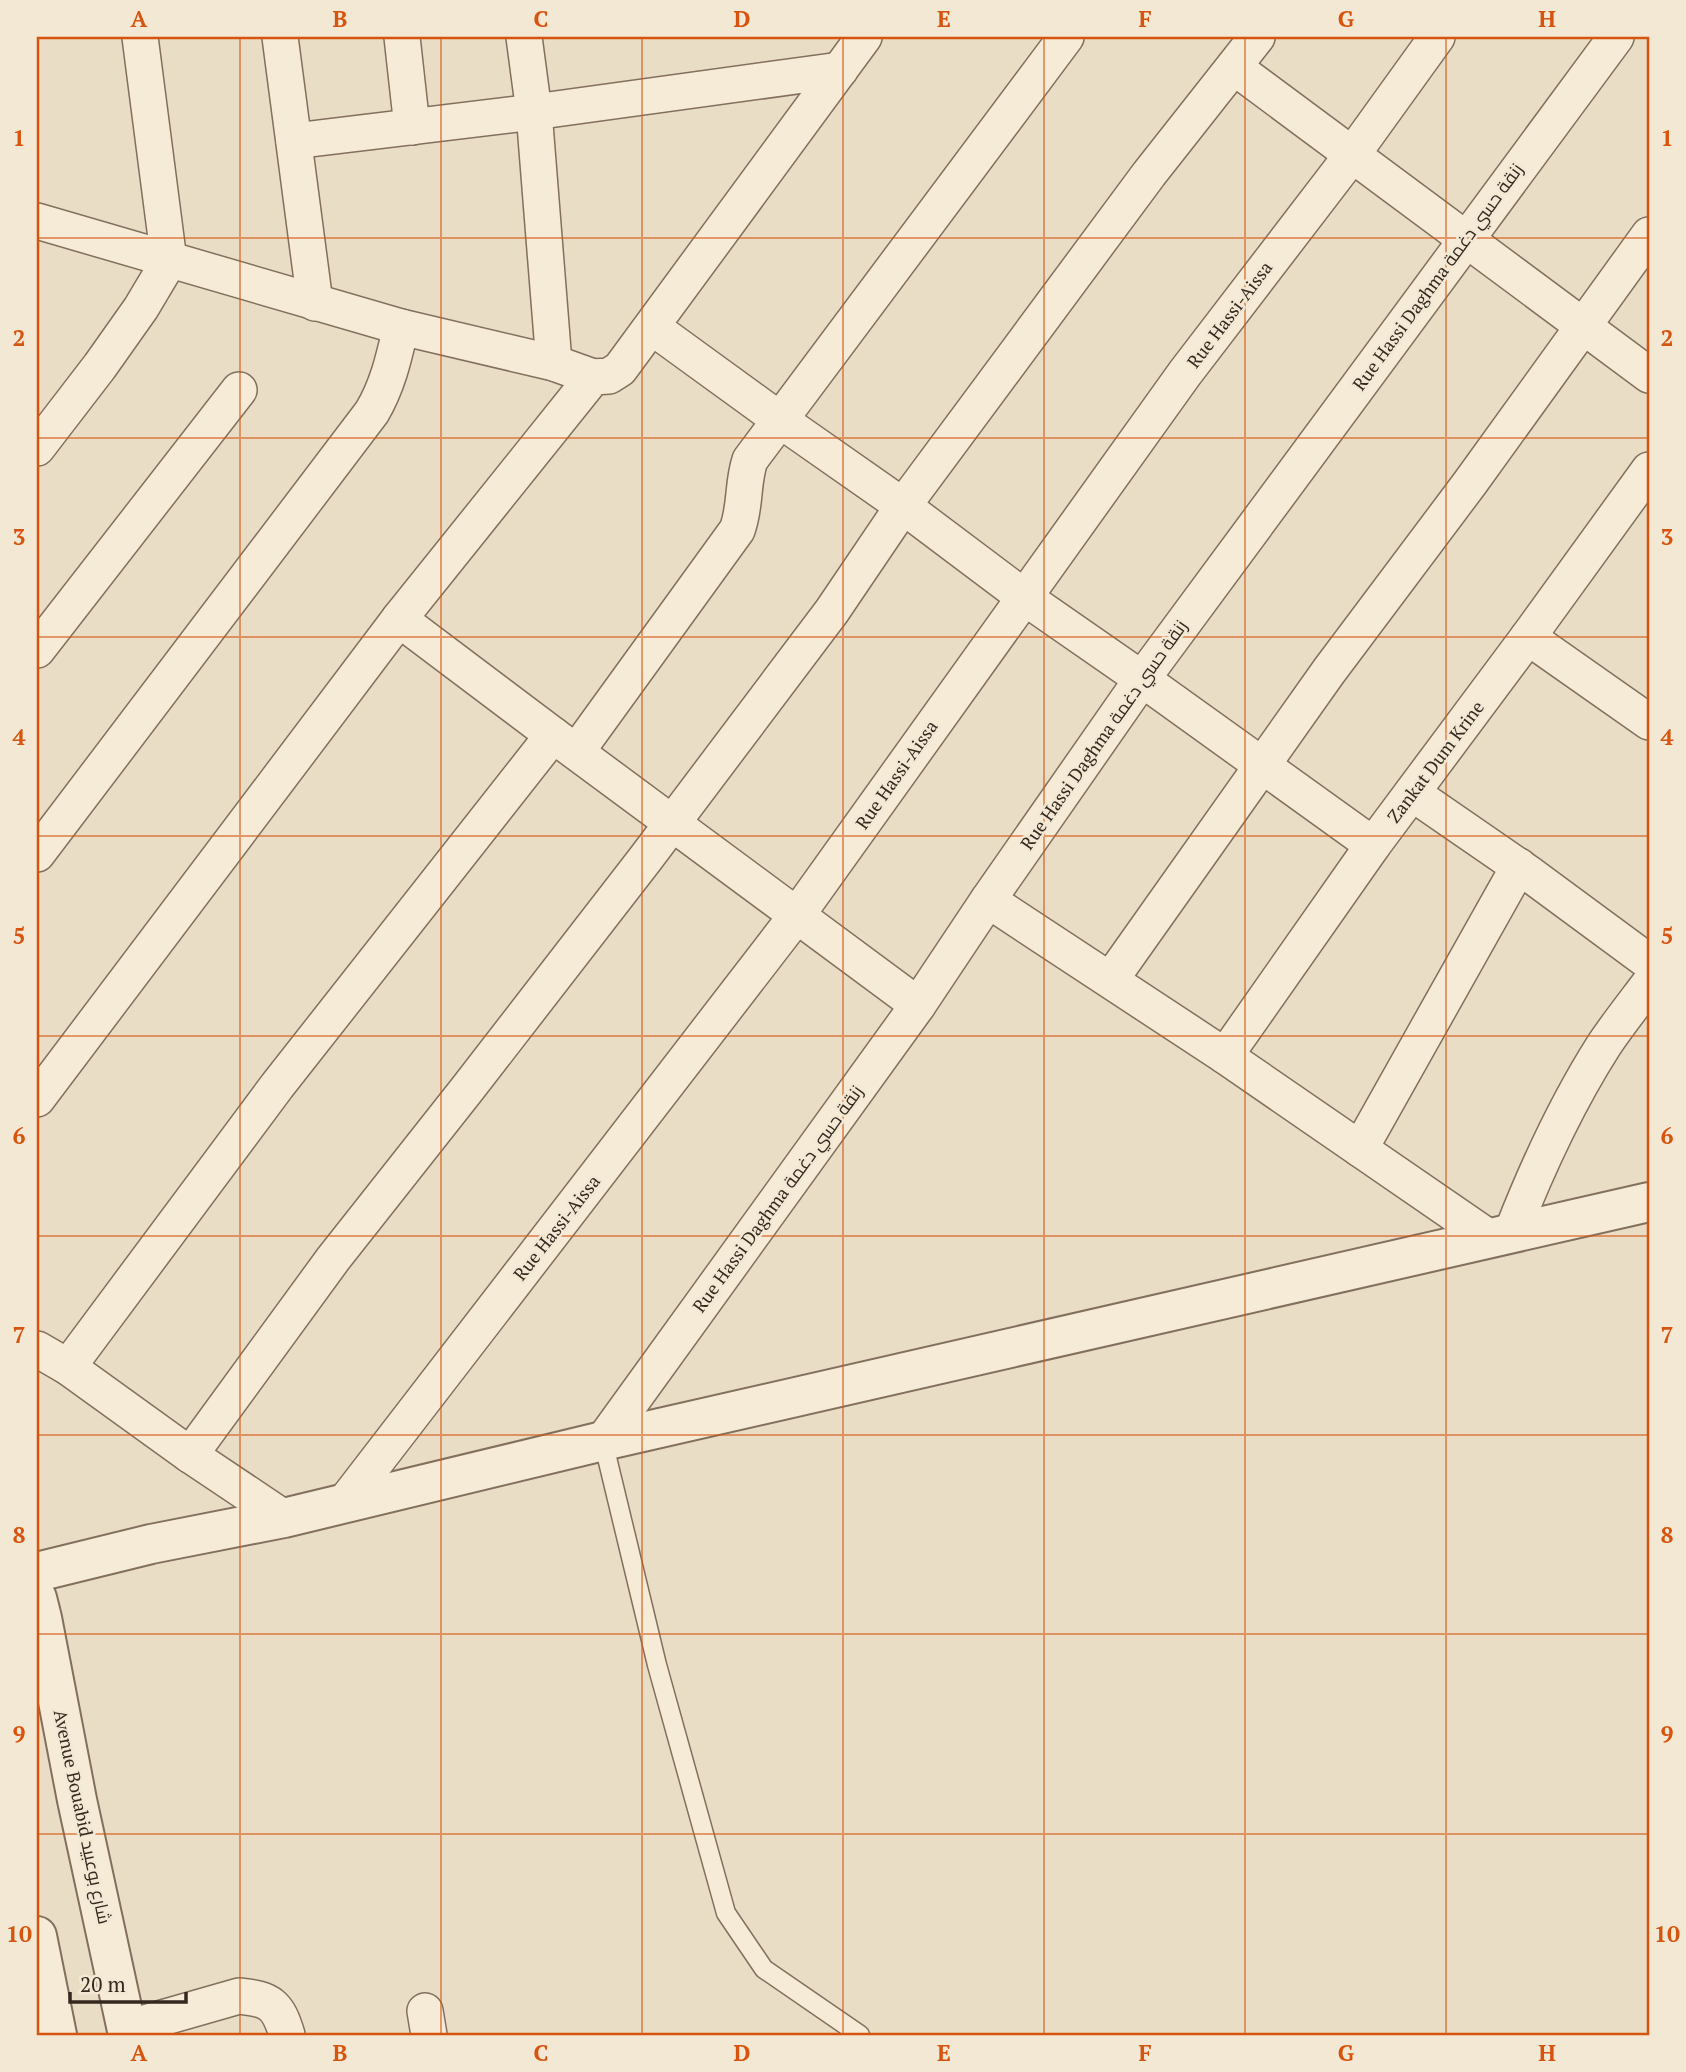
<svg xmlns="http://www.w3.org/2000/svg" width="1686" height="2072" font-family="'PT Serif',Cairo,serif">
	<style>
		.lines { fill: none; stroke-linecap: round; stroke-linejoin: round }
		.service-casing { stroke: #836f5d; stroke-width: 21 }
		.minor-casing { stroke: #836f5d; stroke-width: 38 }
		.tertiary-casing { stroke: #836f5d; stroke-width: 42 }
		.service { stroke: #f5ebd7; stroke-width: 18 }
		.minor { stroke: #f5ebd7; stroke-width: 35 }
		.tertiary { stroke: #f5ebd7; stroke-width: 38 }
		.grid { fill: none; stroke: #d6540e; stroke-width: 2; stroke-opacity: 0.55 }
		.labels { text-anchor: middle; stroke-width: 5; stroke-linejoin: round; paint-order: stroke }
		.street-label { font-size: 18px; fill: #34281f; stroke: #f2e8d4 }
		.neatline { fill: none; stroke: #d6540e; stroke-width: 2.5 }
		.grid-label { font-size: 23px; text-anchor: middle; font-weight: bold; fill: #d6540e }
	</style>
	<rect width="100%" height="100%" fill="#eaddc5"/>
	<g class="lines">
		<defs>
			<path id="service" d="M603,1441L657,1665L726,1913L764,1969L860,2035"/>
			<g id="minor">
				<path d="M280,37L315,303"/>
				<path d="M402,37L412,127"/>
				<path d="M524,37L534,112L554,363"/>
				<path d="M1234,67L1649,375"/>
				<path d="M294,141L534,112L840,70"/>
				<path d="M37,221L401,327L554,363L593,377"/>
				<path d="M652,327L780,420L903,506L1024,597L1142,679L1373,845"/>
				<path d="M37,448L100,366L141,308L169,261L140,37"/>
				<path d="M399,619L553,735L918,1005"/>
				<path d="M1528,637L1649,722"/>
				<path d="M37,650L239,390"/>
				<path d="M577,751L737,530C746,507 742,483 750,460L1066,37"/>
				<path d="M1412,793L1531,875L1649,962"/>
				<path d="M37,854L372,412C388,385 394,357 401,327"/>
				<path d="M988,900L1225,1056L1488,1237"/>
				<path d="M1111,979L1329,671L1470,483L1649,235"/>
				<path d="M1225,1056L1373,845L1528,637L1649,470"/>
				<path d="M37,1099L399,619L593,377L609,376L620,369L864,37"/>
				<path d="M1360,1149L1519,866"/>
				<path d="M1512,1232C1537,1168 1567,1103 1604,1045C1618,1024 1634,1004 1649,984"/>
				<path d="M37,1349L68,1367L190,1455L284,1518"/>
				<path d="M68,1367L277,1086L553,735"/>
				<path d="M603,1441L918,1005L988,900L1142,679L1616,37"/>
				<path d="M190,1455L333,1259L468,1088L646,858L832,611L903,506L1149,174L1257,37"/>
				<path d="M345,1502L797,915L1185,373L1352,155L1437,37"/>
				<path d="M425,2011L429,2035"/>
				<path d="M127,2028L239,1996C271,1999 278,2005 287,2035"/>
			</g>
			<g id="tertiary">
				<path d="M37,1572L151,1544L284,1518L603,1441L1649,1202"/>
				<path d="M37,1598L42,1618L77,1800L128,2035"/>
				<path d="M37,1936L57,2035"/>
			</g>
		</defs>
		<use href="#service" class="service-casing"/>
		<use href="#minor" class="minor-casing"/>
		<use href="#tertiary" class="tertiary-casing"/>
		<use href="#service" class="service"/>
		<use href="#minor" class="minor"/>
		<use href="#tertiary" class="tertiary"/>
	</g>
	<path class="grid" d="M240,37V2035M441,37V2035M642,37V2035M843,37V2035M1044,37V2035M1245,37V2035M1446,37V2035M37,238H1649M37,438H1649M37,637H1649M37,836H1649M37,1036H1649M37,1236H1649M37,1435H1649M37,1634H1649M37,1834H1649"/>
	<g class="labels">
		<g class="street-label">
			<text transform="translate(1438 277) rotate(-54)" y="6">Rue Hassi Daghma زنقة حسي دغمة</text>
			<text transform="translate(1230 315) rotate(-53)" y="6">Rue Hassi-Aissa</text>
			<text transform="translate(1104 735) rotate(-55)" y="6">Rue Hassi Daghma زنقة حسي دغمة</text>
			<text transform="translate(1436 762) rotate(-53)" y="6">Zankat Dum Krine</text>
			<text transform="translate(897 775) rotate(-55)" y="6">Rue Hassi-Aissa</text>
			<text transform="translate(778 1199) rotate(-54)" y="6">Rue Hassi Daghma زنقة حسي دغمة</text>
			<text transform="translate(557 1228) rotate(-52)" y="6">Rue Hassi-Aissa</text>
			<text transform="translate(82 1817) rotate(78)" y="6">Avenue Bouabid شارع بوعبيد</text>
		</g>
	</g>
	<rect width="1686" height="2072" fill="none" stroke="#f2e8d4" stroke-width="77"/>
	<path d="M70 1992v10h116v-10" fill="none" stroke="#34281f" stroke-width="3.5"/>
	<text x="80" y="1992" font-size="21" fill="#34281f" stroke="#f2e8d4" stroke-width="5" paint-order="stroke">20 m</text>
	<rect x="38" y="38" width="1610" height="1996" class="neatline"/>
	<g class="grid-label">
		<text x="139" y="27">A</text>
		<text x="340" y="27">B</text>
		<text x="541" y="27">C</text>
		<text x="742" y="27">D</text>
		<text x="944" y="27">E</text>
		<text x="1145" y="27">F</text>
		<text x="1346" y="27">G</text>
		<text x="1547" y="27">H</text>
		<text x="19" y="146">1</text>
		<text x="1667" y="146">1</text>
		<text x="19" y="346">2</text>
		<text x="1667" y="346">2</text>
		<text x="19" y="545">3</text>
		<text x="1667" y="545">3</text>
		<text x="19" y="745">4</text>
		<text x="1667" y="745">4</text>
		<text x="19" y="944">5</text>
		<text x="1667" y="944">5</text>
		<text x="19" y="1144">6</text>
		<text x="1667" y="1144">6</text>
		<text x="19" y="1343">7</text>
		<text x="1667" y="1343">7</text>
		<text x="19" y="1543">8</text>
		<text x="1667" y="1543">8</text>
		<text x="19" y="1742">9</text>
		<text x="1667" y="1742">9</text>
		<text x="19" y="1942">10</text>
		<text x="1667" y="1942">10</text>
		<text x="139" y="2061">A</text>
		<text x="340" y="2061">B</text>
		<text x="541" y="2061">C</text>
		<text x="742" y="2061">D</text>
		<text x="944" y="2061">E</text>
		<text x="1145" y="2061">F</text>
		<text x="1346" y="2061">G</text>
		<text x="1547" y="2061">H</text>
	</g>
</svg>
